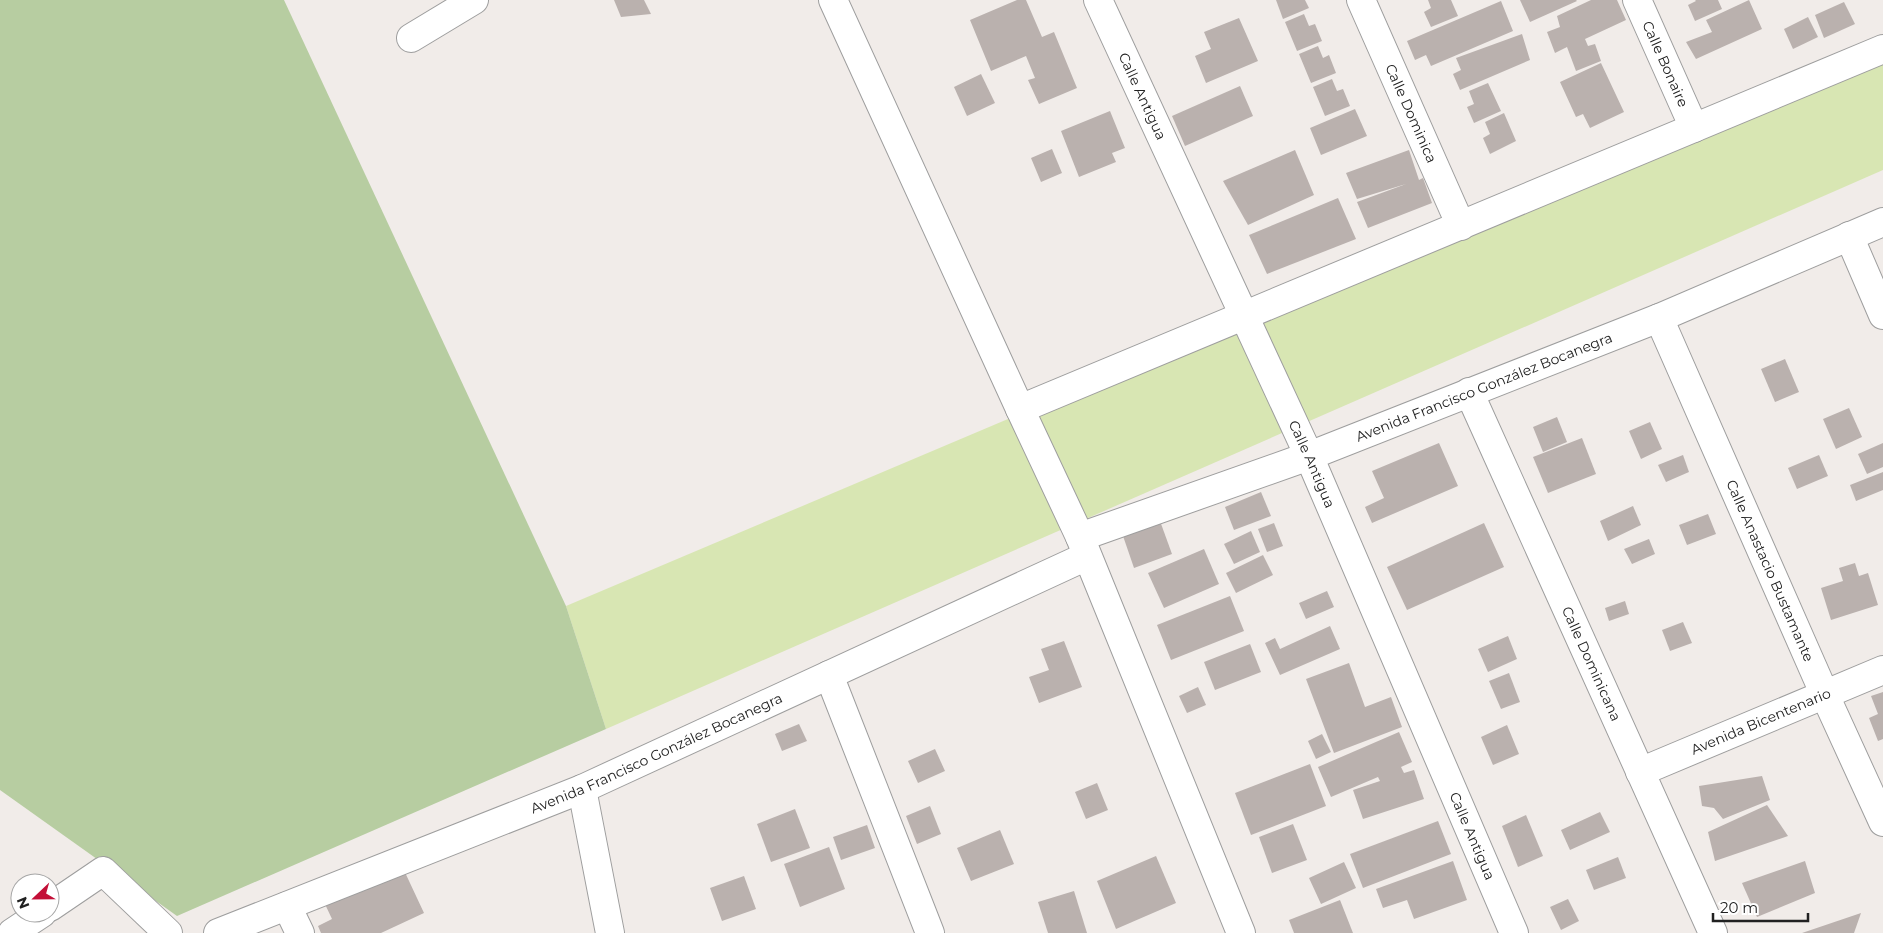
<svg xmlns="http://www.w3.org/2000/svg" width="1883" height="933" font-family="Montserrat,sans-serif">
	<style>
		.grass { fill: #d8e6b3 }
		.forest { fill: #b7cda1 }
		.building { fill: #bab1ae }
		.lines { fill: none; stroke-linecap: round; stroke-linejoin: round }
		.minor-casing { stroke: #9e9e9e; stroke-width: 30 }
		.minor { stroke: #fff; stroke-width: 28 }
		.labels { text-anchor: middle; stroke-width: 5; stroke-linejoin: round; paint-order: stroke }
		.street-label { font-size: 14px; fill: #212121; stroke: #fff }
	</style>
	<rect width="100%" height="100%" fill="#f1ece9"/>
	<path class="grass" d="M1883,49V170L606,729L566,606Z"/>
	<path class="forest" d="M0,0H284L566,606L606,729L177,916L0,790Z"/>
	<g class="building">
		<path d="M614,0H644L651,14L621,17Z"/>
		<path d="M1017,0H1026L1042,37L1054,32L1077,88L1039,104L1028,80L1035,78L1026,56L991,71L970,20Z"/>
		<path d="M1276,0H1305L1309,8L1283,19Z"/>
		<path d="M1428,0H1451L1458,16L1431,27L1424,12L1431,8Z"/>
		<path d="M1520,0H1576L1577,1L1530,22Z"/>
		<path d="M1591,0H1617L1626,20L1585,39L1588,46L1595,44L1601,61L1576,71L1567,47L1555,53L1547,32L1560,27L1557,16Z"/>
		<path d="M1695,0H1718L1722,9L1695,21L1688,5L1696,1Z"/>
		<path d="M1749,0L1762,29L1696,59L1686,42L1712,32L1706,20Z"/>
		<path d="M1501,1L1513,31L1431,66L1426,55L1415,60L1407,41Z"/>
		<path d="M1844,2L1855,24L1824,38L1815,15Z"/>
		<path d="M1304,14L1309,26L1315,24L1322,41L1297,51L1285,22Z"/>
		<path d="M1808,17L1818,37L1793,49L1784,29Z"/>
		<path d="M1239,18L1258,61L1206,83L1195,56L1211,49L1204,32Z"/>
		<path d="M1522,34L1530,60L1460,90L1453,74L1461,70L1456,58Z"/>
		<path d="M1318,46L1323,58L1329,55L1336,73L1311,83L1299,54Z"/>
		<path d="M1601,63L1624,112L1590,128L1583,114L1576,117L1560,82Z"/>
		<path d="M981,74L995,103L967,116L954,87Z"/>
		<path d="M1332,79L1337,91L1343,89L1350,106L1325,116L1313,87Z"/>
		<path d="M1488,83L1501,111L1474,123L1467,107L1474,104L1469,91Z"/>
		<path d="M1240,86L1253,116L1185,146L1172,116Z"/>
		<path d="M1355,109L1367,136L1321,155L1310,128Z"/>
		<path d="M1110,111L1125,148L1112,153L1116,162L1079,177L1061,131Z"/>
		<path d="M1504,113L1516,141L1490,154L1483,138L1490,134L1485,122Z"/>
		<path d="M1052,149L1062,173L1041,182L1031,158Z"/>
		<path d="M1295,150L1314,195L1248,225L1223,181Z"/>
		<path d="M1409,150L1419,180L1423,178L1432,203L1368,228L1357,202L1406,184L1357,199L1346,173Z"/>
		<path d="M1338,198L1356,239L1267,274L1249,235Z"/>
		<path d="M1785,359L1799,392L1775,402L1761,369Z"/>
		<path d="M1849,408L1862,437L1836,449L1823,419Z"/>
		<path d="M1557,417L1567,442L1543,452L1533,427Z"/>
		<path d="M1650,422L1662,449L1641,459L1629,431Z"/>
		<path d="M1582,438L1596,474L1548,493L1533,457Z"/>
		<path d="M1439,443L1458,486L1372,523L1365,507L1384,498L1372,471Z"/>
		<path d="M1883,443V467L1867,474L1858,454Z"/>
		<path d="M1683,455L1689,472L1666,482L1658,465Z"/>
		<path d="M1819,455L1828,476L1797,489L1788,468Z"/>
		<path d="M1883,472V490L1856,501L1850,485Z"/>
		<path d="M1261,492L1271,516L1234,530L1225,507Z"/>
		<path d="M1633,506L1641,525L1608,541L1600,521Z"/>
		<path d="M1708,514L1716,534L1687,545L1679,525Z"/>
		<path d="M1160,521L1172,554L1134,568L1123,536Z"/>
		<path d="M1274,523L1283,546L1267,552L1258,529Z"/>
		<path d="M1484,523L1504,567L1407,610L1387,567Z"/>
		<path d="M1251,531L1260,552L1234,564L1224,544Z"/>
		<path d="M1649,539L1655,554L1632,564L1624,549Z"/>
		<path d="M1204,549L1219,584L1164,608L1148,573Z"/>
		<path d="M1263,555L1273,575L1236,593L1226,573Z"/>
		<path d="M1855,563L1859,576L1868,573L1878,605L1831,620L1821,588L1843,581L1839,568Z"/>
		<path d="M1327,591L1334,607L1306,619L1299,603Z"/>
		<path d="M1230,596L1244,631L1171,660L1157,625Z"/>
		<path d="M1625,601L1629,614L1609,621L1605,608Z"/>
		<path d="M1683,622L1692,643L1670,651L1662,630Z"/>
		<path d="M1330,626L1340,649L1280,675L1265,643L1275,638L1280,649Z"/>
		<path d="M1508,636L1517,659L1488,672L1478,649Z"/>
		<path d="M1064,641L1082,687L1039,703L1029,677L1049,670L1041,649Z"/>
		<path d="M1250,644L1261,672L1215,690L1204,662Z"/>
		<path d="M1349,663L1365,707L1391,697L1402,727L1334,753L1306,679Z"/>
		<path d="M1509,673L1520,702L1501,709L1489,681Z"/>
		<path d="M1198,687L1206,705L1187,713L1179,696Z"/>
		<path d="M1883,692V739L1878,741L1869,718L1878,714L1871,696Z"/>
		<path d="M799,724L807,741L782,751L775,734Z"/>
		<path d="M1507,725L1519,754L1493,765L1481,737Z"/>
		<path d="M1399,732L1412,762L1401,767L1404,773L1414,770L1424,799L1363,819L1353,790L1380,781L1378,777L1331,797L1318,767Z"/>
		<path d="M1322,734L1331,752L1316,759L1308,741Z"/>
		<path d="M935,749L945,771L918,783L908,761Z"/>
		<path d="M1310,764L1326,806L1251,835L1235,793Z"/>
		<path d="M1762,776L1770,800L1723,819L1714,808L1702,806L1699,786Z"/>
		<path d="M1097,783L1108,810L1086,819L1075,792Z"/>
		<path d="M1767,805L1788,836L1715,861L1708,832Z"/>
		<path d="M930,806L941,834L917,844L906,816Z"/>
		<path d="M795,809L810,848L771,862L757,824Z"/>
		<path d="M1600,812L1610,832L1570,850L1561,830Z"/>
		<path d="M1526,815L1543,856L1518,867L1502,826Z"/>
		<path d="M1438,821L1451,854L1363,888L1350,854Z"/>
		<path d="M1293,824L1307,860L1272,873L1259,837Z"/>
		<path d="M867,825L875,848L841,860L833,837Z"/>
		<path d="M1000,830L1014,864L971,881L957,848Z"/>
		<path d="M829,847L845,889L800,907L784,864Z"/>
		<path d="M1156,856L1176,903L1116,929L1097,881Z"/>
		<path d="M1618,857L1626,878L1594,890L1586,870Z"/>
		<path d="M1453,861L1467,900L1414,919L1407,900L1383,908L1376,889Z"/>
		<path d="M1805,861L1815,893L1757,917L1742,883Z"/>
		<path d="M1344,862L1356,888L1321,904L1309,878Z"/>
		<path d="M402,866L424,913L381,933H321L318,926L332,919L324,902Z"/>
		<path d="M744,876L756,909L722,921L710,888Z"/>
		<path d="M1074,891L1087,933H1048L1038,902Z"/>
		<path d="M1568,899L1579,921L1561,930L1550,907Z"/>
		<path d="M1340,900L1353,933H1294L1289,920Z"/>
		<path d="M1861,913L1854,933H1802Z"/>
	</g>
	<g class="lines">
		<defs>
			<g id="minor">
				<path d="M833,0L1020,409L1080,537L1241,933"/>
				<path id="s1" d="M1098,0L1309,456L1514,933"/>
				<path id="s2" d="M1361,0L1461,226"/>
				<path id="s3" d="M1637,0L1694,128"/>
				<path d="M411,38L474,0"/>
				<path d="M1849,236L1883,315"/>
				<path id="s4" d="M1659,318L1824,693L1883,822"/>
				<path id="s5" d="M1469,392L1713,933"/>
				<path d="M1020,409L1883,49"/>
				<path id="s6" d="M1080,537L1309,456L1659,318L1883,222"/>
				<path d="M829,675L930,933"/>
				<path id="s7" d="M1640,772L1883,670"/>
				<path d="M582,789L610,933"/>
				<path d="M287,906L300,933"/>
				<path d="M50,907L103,871L168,933"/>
				<path d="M12,933L42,913"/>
				<path id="s8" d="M218,933L582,789L1087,556"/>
			</g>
		</defs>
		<use href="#minor" class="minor-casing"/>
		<use href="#minor" class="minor"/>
	</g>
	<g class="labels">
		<g class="street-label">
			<text dy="5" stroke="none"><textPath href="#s3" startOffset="70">Calle Bonaire</textPath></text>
			<text dy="5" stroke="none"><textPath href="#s1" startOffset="106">Calle Antigua</textPath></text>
			<text dy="5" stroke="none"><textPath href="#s2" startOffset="124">Calle Dominica</textPath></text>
			<text dy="5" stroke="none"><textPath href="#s6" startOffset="431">Avenida Francisco González Bocanegra</textPath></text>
			<text dy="5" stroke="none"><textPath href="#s1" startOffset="511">Calle Antigua</textPath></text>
			<text dy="5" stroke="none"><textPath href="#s4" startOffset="276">Calle Anastacio Bustamante</textPath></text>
			<text dy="5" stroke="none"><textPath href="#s5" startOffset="298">Calle Dominicana</textPath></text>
			<text dy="5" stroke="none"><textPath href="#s7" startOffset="131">Avenida Bicentenario</textPath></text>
			<text dy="5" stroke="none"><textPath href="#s8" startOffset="474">Avenida Francisco González Bocanegra</textPath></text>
			<text dy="5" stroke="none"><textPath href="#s1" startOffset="916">Calle Antigua</textPath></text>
		</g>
	</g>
	<g transform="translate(35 898) rotate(248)"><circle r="24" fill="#ffffff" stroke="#a6a6a6"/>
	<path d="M0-4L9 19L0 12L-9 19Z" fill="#c30f37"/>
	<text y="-8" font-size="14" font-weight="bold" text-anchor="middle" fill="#212121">N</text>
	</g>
	<path d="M1713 913v8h95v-8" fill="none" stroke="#212121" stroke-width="2.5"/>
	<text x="1720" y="913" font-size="15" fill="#212121" stroke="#ffffff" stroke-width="4" paint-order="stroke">20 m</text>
</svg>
